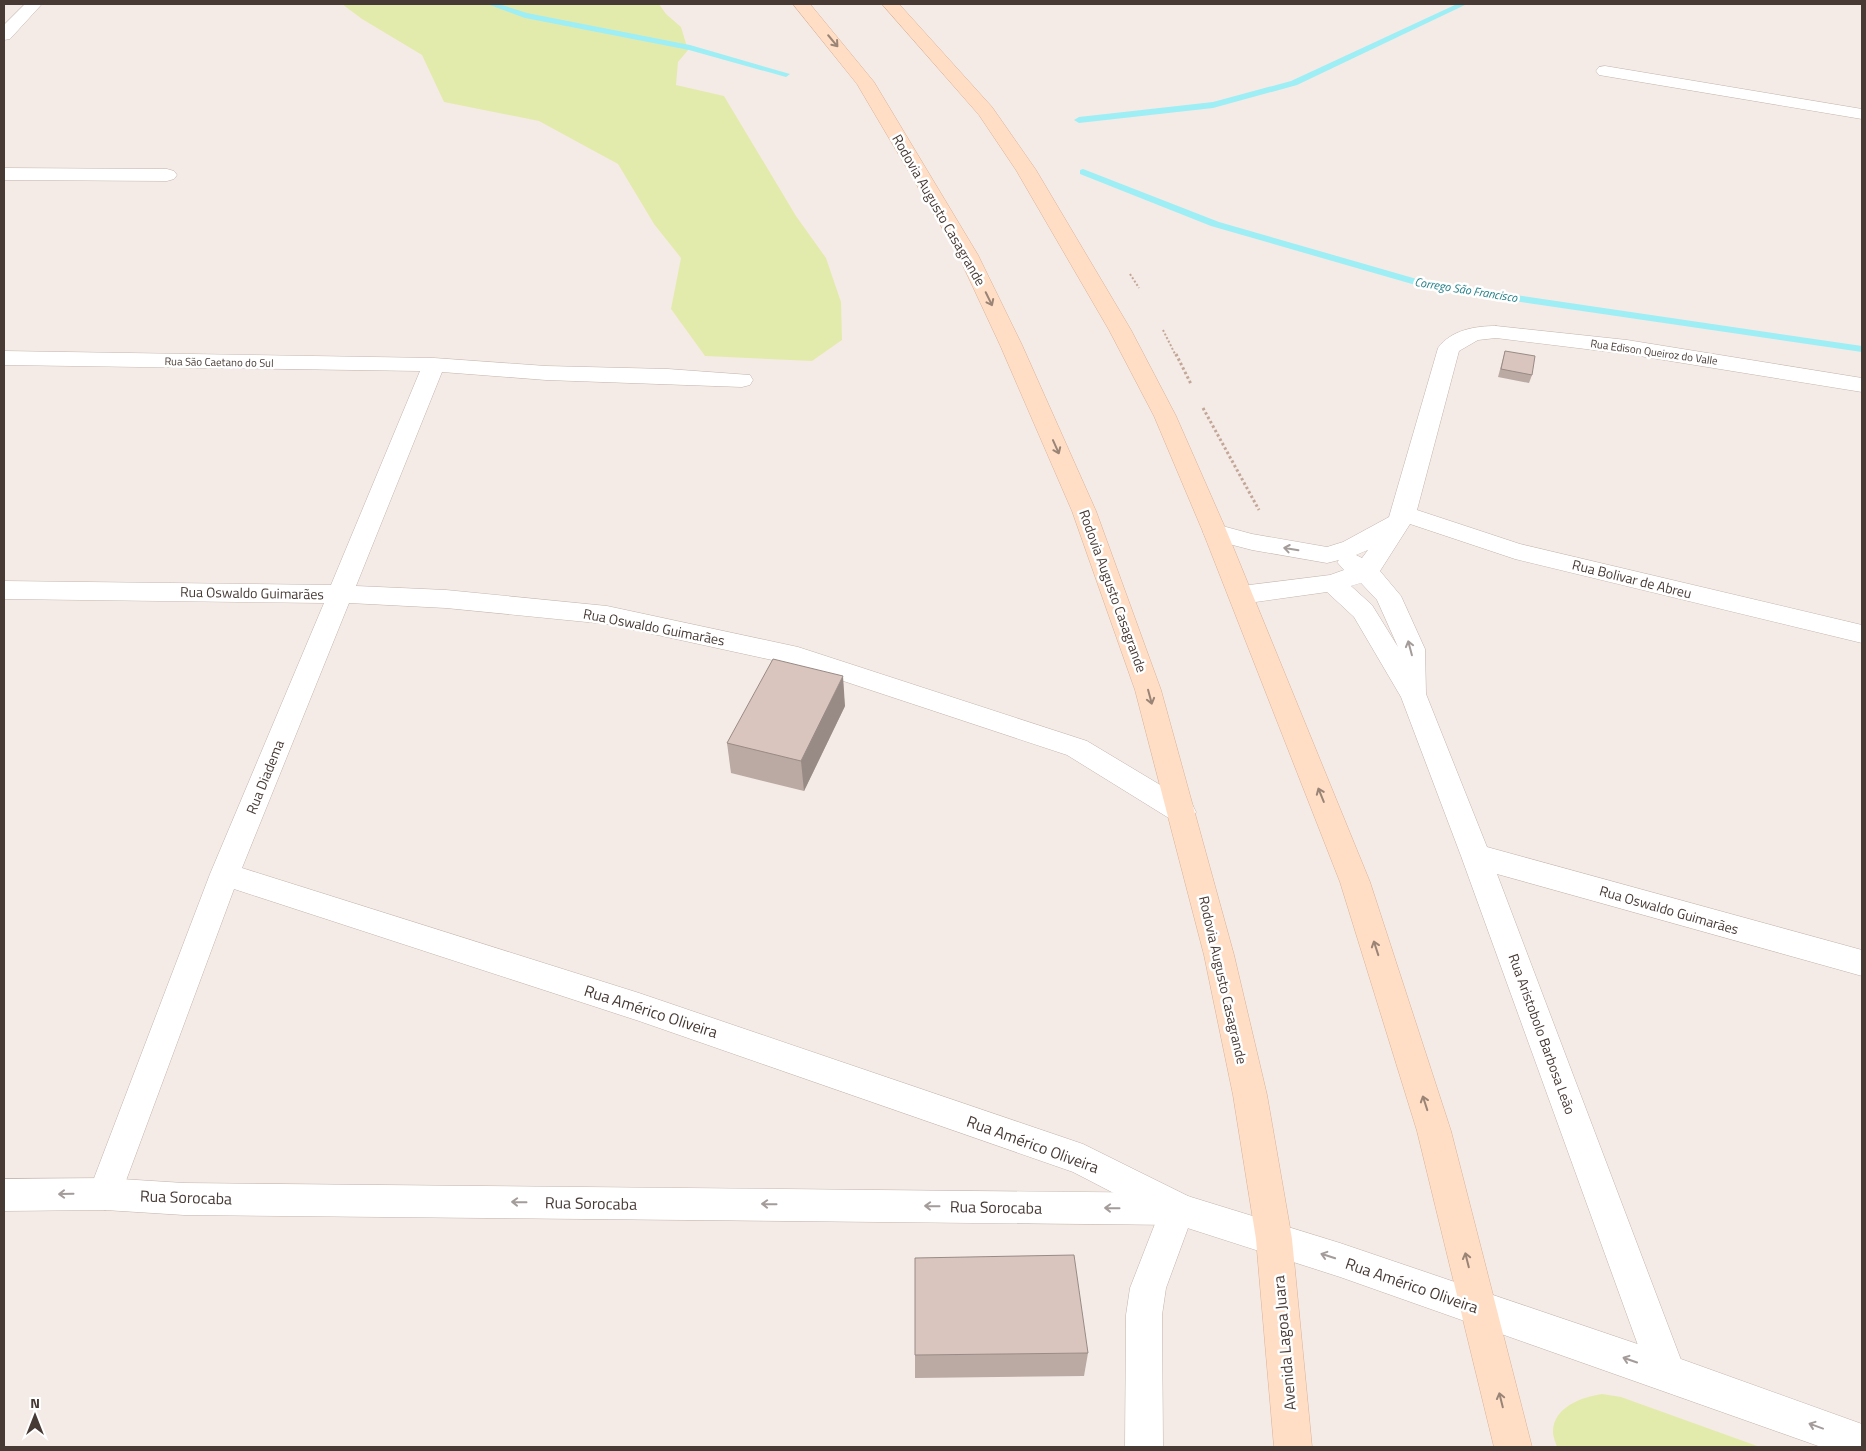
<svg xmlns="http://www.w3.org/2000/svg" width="1866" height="1451" font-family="'Titillium Web',sans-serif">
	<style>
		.green { fill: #e3ebac }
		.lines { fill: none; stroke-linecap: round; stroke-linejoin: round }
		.stream { fill: #9eeef5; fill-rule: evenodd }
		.minor-casing { stroke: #c3b3ab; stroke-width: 1 }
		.tertiary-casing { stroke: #c3b3ab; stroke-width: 1 }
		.secondary-casing { stroke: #dab195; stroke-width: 1 }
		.path-far1 { stroke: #c3a698; stroke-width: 2; stroke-dasharray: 2 2; stroke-linecap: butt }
		.path { stroke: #c3a698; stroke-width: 3; stroke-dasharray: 2.5 2.5; stroke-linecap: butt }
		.minor { fill: #fff; fill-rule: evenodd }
		.tertiary { fill: #fff; fill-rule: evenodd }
		.secondary { fill: #ffdec5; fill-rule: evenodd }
		.wall { fill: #bba9a3 }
		.shaded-wall { fill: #988a85 }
		.building { fill: #d9c5be; stroke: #988a85 }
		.oneway { stroke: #9a8476 }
		.oneway2 { stroke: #a39c9a }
		.labels { text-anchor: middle; stroke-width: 5; stroke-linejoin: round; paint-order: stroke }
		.far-street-label { font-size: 11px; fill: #473a35; stroke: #fff }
		.far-water-label { font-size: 12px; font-style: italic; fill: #207e87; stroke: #fff }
		.street-label { font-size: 14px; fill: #473a35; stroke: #fff }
		.near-street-label { font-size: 16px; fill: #473a35; stroke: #fff }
	</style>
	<rect width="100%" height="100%" fill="#f4ebe6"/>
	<g class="green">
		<path d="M342,4H659L666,14L681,27L688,50L678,62L676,85L724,96L796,216L826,258L841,302L842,340L812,361L705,356L671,309L681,258L654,224L618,164L539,121L444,102L422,55L362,19Z"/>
		<path d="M1602,1394L1621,1397L1760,1447H1557C1556,1443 1553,1437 1553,1432C1553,1407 1582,1397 1602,1394Z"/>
	</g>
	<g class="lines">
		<g class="stream">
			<path d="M487,4H499L527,13L690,45L790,74L786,77L689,50L525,18Z"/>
			<path d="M1457,4H1467L1297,85L1213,108L1079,123L1074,120L1079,117L1213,102L1291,81Z"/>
			<path d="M1083,169L1219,222L1427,282L1862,346V352L1426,288L1211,226L1080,174V170Z"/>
		</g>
		<defs>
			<g id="minor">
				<path d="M25,4H42L10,39L4,40V25Z"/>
				<path d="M1605,66L1862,109V119L1599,75L1596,71L1599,67Z"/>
				<path d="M4,168L167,169L174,171L177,175L174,179L167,181L4,180Z"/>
				<path d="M1496,326L1627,340L1862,378V392L1627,354L1496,338L1478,340L1459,351L1417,510L1520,544L1862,625V643L1515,559L1410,524L1380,571L1401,596L1425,649L1426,694L1487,847L1862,950V976L1497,874L1686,1373L1680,1386L1667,1392L1654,1386L1648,1373L1461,856L1401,697L1354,617L1327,592L1241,604L1232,601L1228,595L1232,589L1241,586L1330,575L1344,570L1337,562L1339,560L1327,563L1252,550L1206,538L1203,532L1206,526L1215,524L1252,534L1327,547L1343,542L1389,517L1438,348C1451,330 1475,326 1496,326ZM1368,550L1362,558L1356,555ZM1361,583L1377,600L1398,647L1372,605L1351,586Z"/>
				<path d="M4,351L434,358L546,366L668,369L750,375L753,380L750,385L742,387L546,380L442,372L356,586L446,590L607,606L798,647L1087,741L1192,804L1196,812L1192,820L1182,823L1172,820L1067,755L795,665L607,624L446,608L349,603L242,868L639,993L1083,1144L1190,1197L1195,1209L1166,1288L1162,1315L1163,1447H1125L1126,1315L1130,1288L1158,1216L1073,1172L639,1021L234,889L117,1205L105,1210L93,1205L88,1194L210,874L324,603L4,599V581L331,585L420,371L4,365Z"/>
			</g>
			<path id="tertiary" d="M105,1178L184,1183L1178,1193L1340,1243L1667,1354L1862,1424V1447H1821L1340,1277L1178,1225L184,1215L105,1210L4,1211V1179Z"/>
			<g id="secondary">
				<path d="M793,4H810L874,82L978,255L1022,345L1096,511L1161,690L1234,955L1267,1095L1292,1239L1312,1447H1274L1256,1239L1233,1095L1204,955L1135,690L1072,511L1000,345L958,255L857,84Z"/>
				<path d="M882,4H899L992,107L1036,170L1131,330L1176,416L1227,532L1370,882L1451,1131L1532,1447H1494L1417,1131L1340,882L1203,532L1154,416L1109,330L1016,170L979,115Z"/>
			</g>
		</defs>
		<use href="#minor" class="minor-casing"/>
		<use href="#tertiary" class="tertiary-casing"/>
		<use href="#secondary" class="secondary-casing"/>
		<g class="path-far1">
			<path d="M1130,274L1139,288"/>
			<path d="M1163,330L1176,356"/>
		</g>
		<g class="path">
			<path d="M1176,354L1191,384"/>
			<path d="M1203,408L1259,510"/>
		</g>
		<use href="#minor" class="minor"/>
		<use href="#tertiary" class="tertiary"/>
		<use href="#secondary" class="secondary"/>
	</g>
	<g class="wall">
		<path d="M1505,351L1532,375L1529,383L1498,377Z"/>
		<path d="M845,706L804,791L731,773L727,743Z"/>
		<path d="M1088,1353L1084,1376L915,1378V1355Z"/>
	</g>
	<path class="shaded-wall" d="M843,676L845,706L804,791L801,761Z"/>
	<g class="building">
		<path d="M1505,351L1535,356L1532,375L1501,369Z"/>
		<path d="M773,659L843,676L801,761L727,743Z"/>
		<path d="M1074,1255L1088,1353L915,1355V1258Z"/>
	</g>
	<defs><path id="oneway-shaft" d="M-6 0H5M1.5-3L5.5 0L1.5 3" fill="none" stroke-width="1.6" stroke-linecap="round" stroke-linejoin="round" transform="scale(1.25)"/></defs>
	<g class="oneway">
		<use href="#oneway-shaft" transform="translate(833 41) rotate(50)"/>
		<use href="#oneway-shaft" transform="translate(989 299) rotate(64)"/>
		<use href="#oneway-shaft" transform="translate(1056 447) rotate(66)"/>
		<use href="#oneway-shaft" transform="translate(1150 697) rotate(75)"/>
		<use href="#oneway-shaft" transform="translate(1321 795) rotate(-112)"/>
		<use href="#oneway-shaft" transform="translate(1376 948) rotate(-108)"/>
		<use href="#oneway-shaft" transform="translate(1425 1103) rotate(-108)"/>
		<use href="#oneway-shaft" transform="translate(1467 1260) rotate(-104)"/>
		<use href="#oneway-shaft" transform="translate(1501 1400) rotate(-104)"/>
	</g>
	<g class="oneway2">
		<use href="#oneway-shaft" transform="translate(1291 549) rotate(-171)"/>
		<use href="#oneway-shaft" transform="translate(1410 648) rotate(-105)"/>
		<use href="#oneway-shaft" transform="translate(66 1194) rotate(179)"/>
		<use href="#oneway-shaft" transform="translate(519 1202) rotate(-179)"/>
		<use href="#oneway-shaft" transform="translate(769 1204) rotate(-179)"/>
		<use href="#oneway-shaft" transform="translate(932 1206) rotate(-179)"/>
		<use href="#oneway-shaft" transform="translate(1112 1208) rotate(-179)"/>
		<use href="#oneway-shaft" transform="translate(1328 1256) rotate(-162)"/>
		<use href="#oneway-shaft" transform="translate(1630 1360) rotate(-161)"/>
		<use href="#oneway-shaft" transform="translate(1816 1426) rotate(-160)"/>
	</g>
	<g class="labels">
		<g class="far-street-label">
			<text transform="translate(1654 352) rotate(8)" y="4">Rua Edison Queiroz do Valle</text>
			<text transform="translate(219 362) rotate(1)" y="4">Rua São Caetano do Sul</text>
		</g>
		<g class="far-water-label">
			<text transform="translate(1466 290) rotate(9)" y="4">Corrego São Francisco</text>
		</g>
		<g class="street-label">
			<text transform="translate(939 210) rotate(60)" y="5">Rodovia Augusto Casagrande</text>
			<text transform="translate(1632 579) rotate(14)" y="5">Rua Bolivar de Abreu</text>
			<text transform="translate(1113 591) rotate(70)" y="5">Rodovia Augusto Casagrande</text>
			<text transform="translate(252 593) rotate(1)" y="5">Rua Oswaldo Guimarães</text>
			<text transform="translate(654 627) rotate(11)" y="5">Rua Oswaldo Guimarães</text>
			<text transform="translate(265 777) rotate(-68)" y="5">Rua Diadema</text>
			<text transform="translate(1669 910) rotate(16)" y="5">Rua Oswaldo Guimarães</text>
			<text transform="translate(1223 980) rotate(77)" y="5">Rodovia Augusto Casagrande</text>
			<text transform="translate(1542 1034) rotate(70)" y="5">Rua Aristobolo Barbosa Leão</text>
		</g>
		<g class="near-street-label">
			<text transform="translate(651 1011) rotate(18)" y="6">Rua Américo Oliveira</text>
			<text transform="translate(1033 1144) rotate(20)" y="6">Rua Américo Oliveira</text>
			<text transform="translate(186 1197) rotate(2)" y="6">Rua Sorocaba</text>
			<text transform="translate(591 1203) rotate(1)" y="6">Rua Sorocaba</text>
			<text transform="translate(996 1207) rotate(1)" y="6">Rua Sorocaba</text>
			<text transform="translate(1412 1285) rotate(19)" y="6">Rua Américo Oliveira</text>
			<text transform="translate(1284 1343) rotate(-95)" y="6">Avenida Lagoa Juara</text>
		</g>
	</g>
	<rect width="1866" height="1451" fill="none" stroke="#473a35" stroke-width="10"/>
	<g transform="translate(35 1416)" stroke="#ffffff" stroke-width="4" paint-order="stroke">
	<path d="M0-4L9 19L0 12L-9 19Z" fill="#473a35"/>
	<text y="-8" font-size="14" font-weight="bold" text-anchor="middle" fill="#473a35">N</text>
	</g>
</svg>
